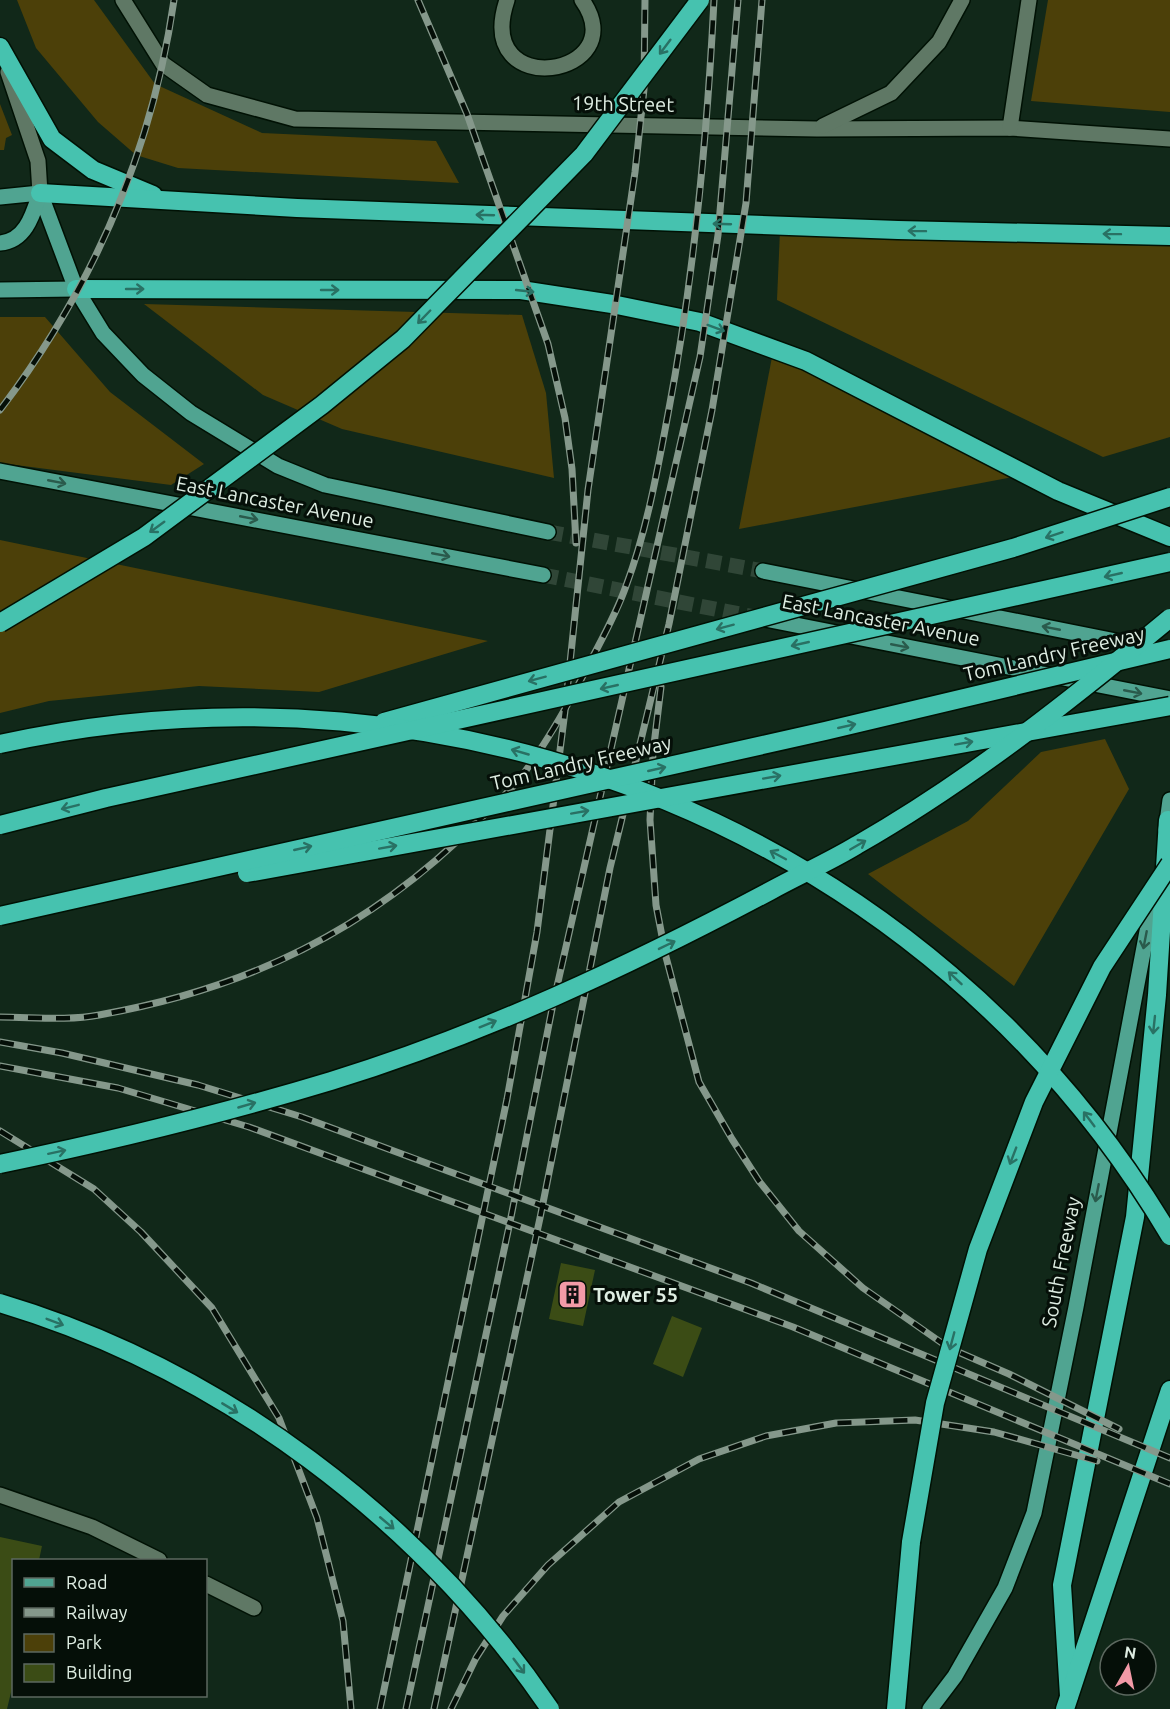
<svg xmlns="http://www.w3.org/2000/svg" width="1170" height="1709" font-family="Ubuntu,sans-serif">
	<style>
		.green { fill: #4c4009 }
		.building { fill: #3b4c15 }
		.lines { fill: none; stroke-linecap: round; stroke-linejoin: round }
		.major-tunnel { stroke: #304637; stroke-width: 15; stroke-dasharray: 15 8; stroke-linecap: butt }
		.minor-casing { stroke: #001104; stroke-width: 18 }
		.major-casing { stroke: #001104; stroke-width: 18 }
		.highway-casing { stroke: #001104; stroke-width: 21 }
		.minor { stroke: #5f7865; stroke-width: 15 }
		.major { stroke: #50a491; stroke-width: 15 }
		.highway { stroke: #46c2af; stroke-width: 18 }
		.rail-casing { stroke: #85988b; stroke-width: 7 }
		.rail { stroke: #050f08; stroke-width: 4.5; stroke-dasharray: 14; stroke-linecap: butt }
		.highway-bridge-casing { stroke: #001104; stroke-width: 21; stroke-linecap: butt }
		.highway-bridge { stroke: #46c2af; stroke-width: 18 }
		.oneway { stroke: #297164 }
		.oneway2 { stroke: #2a5a4c }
		.labels { text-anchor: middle; stroke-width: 6; stroke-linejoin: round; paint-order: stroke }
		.street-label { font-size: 20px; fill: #deede2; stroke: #050f08 }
		.poi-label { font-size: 20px; font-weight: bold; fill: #deede2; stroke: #050f08; text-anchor: start }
	</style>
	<rect width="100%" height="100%" fill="#112819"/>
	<g class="green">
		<path d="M17,0H94L155,84L262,133L436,141L459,183L178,168L136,155L98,122L36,48Z"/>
		<path d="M1048,0H1170V112L1031,101Z"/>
		<path d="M0,104L12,135L6,138L4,150H0Z"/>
		<path d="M780,231L1170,239V437L1103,457L777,300Z"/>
		<path d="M144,304L522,315L546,393L554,478L342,429L263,395Z"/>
		<path d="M0,317H45L110,392L204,464L171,485L0,463Z"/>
		<path d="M773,352L1013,477L739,529Z"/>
		<path d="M0,540L488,641L319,692L199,686L49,701L0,713Z"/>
		<path d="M1105,739L1129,789L1014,986L868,874L968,821L1041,752Z"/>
	</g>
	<g class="building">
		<path d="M561,1263L595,1270L583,1326L549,1319Z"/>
		<path d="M672,1316L702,1328L683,1377L653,1364Z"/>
		<path d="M0,1537L42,1546L39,1560H14V1680L7,1709H0Z"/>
	</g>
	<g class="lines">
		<g class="major-tunnel">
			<path d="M548,532L763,571"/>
			<path d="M543,575L760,618"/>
		</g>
		<defs>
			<g id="minor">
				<path d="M123,0L163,64L207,95L295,119L817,129L1010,128L1170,139"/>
				<path d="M507,0C472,104 636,76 582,0"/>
				<path d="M8,72L38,161L40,193"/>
				<path d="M823,126L891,93L939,42L962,0"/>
				<path d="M1010,128L1029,0"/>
				<path d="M0,1495L92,1527L159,1560"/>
				<path d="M206,1584L254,1608"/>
			</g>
			<g id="major">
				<path d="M40,193L76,289L103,333L143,375L191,413L278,466L325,485L548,532"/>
				<path d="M0,197L40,193"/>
				<path d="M0,243C26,241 33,214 40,193"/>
				<path d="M0,290L76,289"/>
				<path d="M0,471L543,575"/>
				<path d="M763,571L1146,647"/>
				<path d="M760,618L1170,699"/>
				<path d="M1166,830L1170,800"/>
				<path d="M930,1709L955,1676L1005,1588L1034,1513L1076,1307L1155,889"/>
			</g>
			<g id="highway">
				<path d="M0,47L52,139L93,170L153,195"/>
				<path d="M40,193L297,208L898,230L1170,236"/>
				<path d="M76,289L521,290L612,304L700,322L806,361L1058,491L1170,537"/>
				<path d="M1069,1696L1062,1585L1135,1217L1157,995L1168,820"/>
				<path d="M896,1709L911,1542"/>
				<path d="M1065,1709L1170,1390"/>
			</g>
		</defs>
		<use href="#minor" class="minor-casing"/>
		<use href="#major" class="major-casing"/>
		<use href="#highway" class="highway-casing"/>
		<use href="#minor" class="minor"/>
		<use href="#major" class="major"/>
		<use href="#highway" class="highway"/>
		<defs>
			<g id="rail">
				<path d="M418,0L467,114L548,344L565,418L572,469L576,543"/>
				<path d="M0,410C93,288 152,152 174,0"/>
				<path d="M661,687L653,753L650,820L656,905L666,957L699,1082L732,1139L759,1181L799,1231L863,1288L949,1348L1009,1374L1119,1429"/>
				<path d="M0,1017C32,1017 68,1021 99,1015C247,989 369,930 476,823C491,808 508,794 521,777C548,741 570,702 590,662C603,637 617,612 626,586C647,530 657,472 668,414C694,278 707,139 714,0"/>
				<path d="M0,1042L62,1053L198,1085L302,1117L751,1283L1170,1458"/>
				<path d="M0,1066L118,1088L249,1127L793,1327L1170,1484"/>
				<path d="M0,1131L94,1189L141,1232L212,1308L279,1418L317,1518L343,1621L351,1709"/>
				<path d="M380,1709L507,1099L537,932L565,711L588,490L635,172L644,89L645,0"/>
				<path d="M406,1709L510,1222L553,1004L700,357L718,235L738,0"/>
				<path d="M434,1709L540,1218L610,868L669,624L712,410L746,203L762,0"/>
				<path d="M451,1709L476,1658L503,1616L548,1565L619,1502L699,1459L766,1436L836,1423L915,1420L994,1432L1097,1461"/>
			</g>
		</defs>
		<use href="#rail" class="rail-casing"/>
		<use href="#rail" class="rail"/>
		<defs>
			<g id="highway-bridge">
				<path d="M0,623L144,537L322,405L403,339L584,154L700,0"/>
				<path d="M384,722L1013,548L1170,497"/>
				<path d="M0,744C454,643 931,832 1170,1236"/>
				<path d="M0,825L106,798L1170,562"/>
				<path d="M247,873L1170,706"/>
				<path d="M0,916L825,731L1170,649"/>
				<path d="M0,1164C111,1141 222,1114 331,1081C484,1034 629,966 770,891C799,875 829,862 857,845C969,781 1071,700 1170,618"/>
				<path d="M0,1303C221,1369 421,1519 550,1709"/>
				<path d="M911,1542L935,1403L978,1249L1034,1102L1102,967L1170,864"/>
			</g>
		</defs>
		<use href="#highway-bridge" class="highway-bridge-casing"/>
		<use href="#highway-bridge" class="highway-bridge"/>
	</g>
	<defs><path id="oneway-shaft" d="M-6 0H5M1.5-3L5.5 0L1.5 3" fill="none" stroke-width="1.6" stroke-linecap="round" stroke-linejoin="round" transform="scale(1.5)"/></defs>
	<g class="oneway">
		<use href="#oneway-shaft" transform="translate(665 47) rotate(127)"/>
		<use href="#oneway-shaft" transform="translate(485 215) rotate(-178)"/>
		<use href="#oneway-shaft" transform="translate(722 224) rotate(-178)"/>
		<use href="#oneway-shaft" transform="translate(917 231) rotate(-179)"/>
		<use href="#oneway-shaft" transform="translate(1112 234) rotate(-179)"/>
		<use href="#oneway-shaft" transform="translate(135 289)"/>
		<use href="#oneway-shaft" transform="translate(330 290)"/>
		<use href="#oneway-shaft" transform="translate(525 291) rotate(6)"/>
		<use href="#oneway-shaft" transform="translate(424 317) rotate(134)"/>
		<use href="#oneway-shaft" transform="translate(716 328) rotate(20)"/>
		<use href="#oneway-shaft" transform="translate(157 527) rotate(144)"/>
		<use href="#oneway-shaft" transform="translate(1054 535) rotate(162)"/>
		<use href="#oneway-shaft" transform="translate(1113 575) rotate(167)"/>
		<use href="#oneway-shaft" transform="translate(725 627) rotate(165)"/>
		<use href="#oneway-shaft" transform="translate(800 644) rotate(167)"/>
		<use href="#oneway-shaft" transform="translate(537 679) rotate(165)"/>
		<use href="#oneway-shaft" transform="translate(609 687) rotate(167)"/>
		<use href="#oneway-shaft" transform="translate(847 726) rotate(-13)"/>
		<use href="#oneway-shaft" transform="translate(964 743) rotate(-10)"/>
		<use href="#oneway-shaft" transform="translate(520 752) rotate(-164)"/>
		<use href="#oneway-shaft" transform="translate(657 769) rotate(-13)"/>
		<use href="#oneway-shaft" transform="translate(772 777) rotate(-10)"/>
		<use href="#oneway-shaft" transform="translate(70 807) rotate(166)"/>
		<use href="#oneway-shaft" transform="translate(580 812) rotate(-10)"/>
		<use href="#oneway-shaft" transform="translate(858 845) rotate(-30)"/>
		<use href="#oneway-shaft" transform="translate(388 847) rotate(-10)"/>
		<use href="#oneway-shaft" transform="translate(303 848) rotate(-13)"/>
		<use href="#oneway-shaft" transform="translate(778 855) rotate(-152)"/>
		<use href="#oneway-shaft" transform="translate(667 945) rotate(-26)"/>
		<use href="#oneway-shaft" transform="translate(955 978) rotate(-137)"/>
		<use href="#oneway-shaft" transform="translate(488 1024) rotate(-22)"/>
		<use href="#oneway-shaft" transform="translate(1154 1025) rotate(96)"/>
		<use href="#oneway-shaft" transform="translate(247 1105) rotate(-16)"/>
		<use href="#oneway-shaft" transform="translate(1089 1119) rotate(-127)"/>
		<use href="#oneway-shaft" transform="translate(57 1152) rotate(-12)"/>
		<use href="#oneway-shaft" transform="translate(1013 1156) rotate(111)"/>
		<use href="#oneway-shaft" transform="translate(55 1322) rotate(21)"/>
		<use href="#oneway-shaft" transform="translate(952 1341) rotate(105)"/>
		<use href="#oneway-shaft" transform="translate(230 1408) rotate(31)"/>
		<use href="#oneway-shaft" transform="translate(387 1523) rotate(40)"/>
		<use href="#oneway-shaft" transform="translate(519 1666) rotate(53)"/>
	</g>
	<g class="oneway2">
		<use href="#oneway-shaft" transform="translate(57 482) rotate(11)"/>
		<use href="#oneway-shaft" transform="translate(249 518) rotate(11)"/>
		<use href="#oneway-shaft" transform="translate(441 555) rotate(11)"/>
		<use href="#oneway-shaft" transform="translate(1051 628) rotate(-169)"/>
		<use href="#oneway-shaft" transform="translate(900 646) rotate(11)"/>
		<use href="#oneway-shaft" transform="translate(1133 692) rotate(11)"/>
		<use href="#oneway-shaft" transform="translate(1145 940) rotate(101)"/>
		<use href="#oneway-shaft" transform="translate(1097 1193) rotate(101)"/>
	</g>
	<defs>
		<symbol id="building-square" viewBox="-11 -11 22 22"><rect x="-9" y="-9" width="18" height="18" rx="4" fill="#f39aa7" stroke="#050f08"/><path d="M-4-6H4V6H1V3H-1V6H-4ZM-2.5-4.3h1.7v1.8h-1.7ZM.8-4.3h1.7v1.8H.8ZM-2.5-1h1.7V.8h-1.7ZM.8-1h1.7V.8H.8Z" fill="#111"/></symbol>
	</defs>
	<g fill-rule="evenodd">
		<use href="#building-square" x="556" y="1278" width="33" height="33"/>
	</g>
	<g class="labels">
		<g class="street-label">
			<text transform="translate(623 104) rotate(1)" y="7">19th Street</text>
			<text transform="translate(275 502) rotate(11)" y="7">East Lancaster Avenue</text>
			<text transform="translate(881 620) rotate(11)" y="7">East Lancaster Avenue</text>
			<text transform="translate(1054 654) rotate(-13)" y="7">Tom Landry Freeway</text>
			<text transform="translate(581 763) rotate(-13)" y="7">Tom Landry Freeway</text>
			<text transform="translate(1061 1262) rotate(-79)" y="7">South Freeway</text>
		</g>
		<g class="poi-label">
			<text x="593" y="1302">Tower 55</text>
		</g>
	</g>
	<rect x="12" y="1559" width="195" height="138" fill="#050f08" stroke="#5c685f" stroke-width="1.5"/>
	<rect x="24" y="1578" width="30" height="9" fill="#50a491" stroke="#5c685f" stroke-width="1.5"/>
	<text x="66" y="1589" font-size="18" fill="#deede2">Road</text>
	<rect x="24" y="1608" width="30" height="9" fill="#85988b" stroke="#5c685f" stroke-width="1.5"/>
	<text x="66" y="1619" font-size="18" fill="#deede2">Railway</text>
	<rect x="24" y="1634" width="30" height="18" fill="#4c4009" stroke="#5c685f" stroke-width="1.5"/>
	<text x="66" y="1649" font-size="18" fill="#deede2">Park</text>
	<rect x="24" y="1664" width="30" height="18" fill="#3b4c15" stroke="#5c685f" stroke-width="1.5"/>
	<text x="66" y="1679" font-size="18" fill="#deede2">Building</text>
	<g transform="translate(1128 1667) rotate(9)"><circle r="28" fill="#050f08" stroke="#5c685f" stroke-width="1.5"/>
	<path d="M0-4.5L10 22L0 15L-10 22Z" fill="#f39aa7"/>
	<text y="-9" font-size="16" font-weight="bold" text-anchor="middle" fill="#deede2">N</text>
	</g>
</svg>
